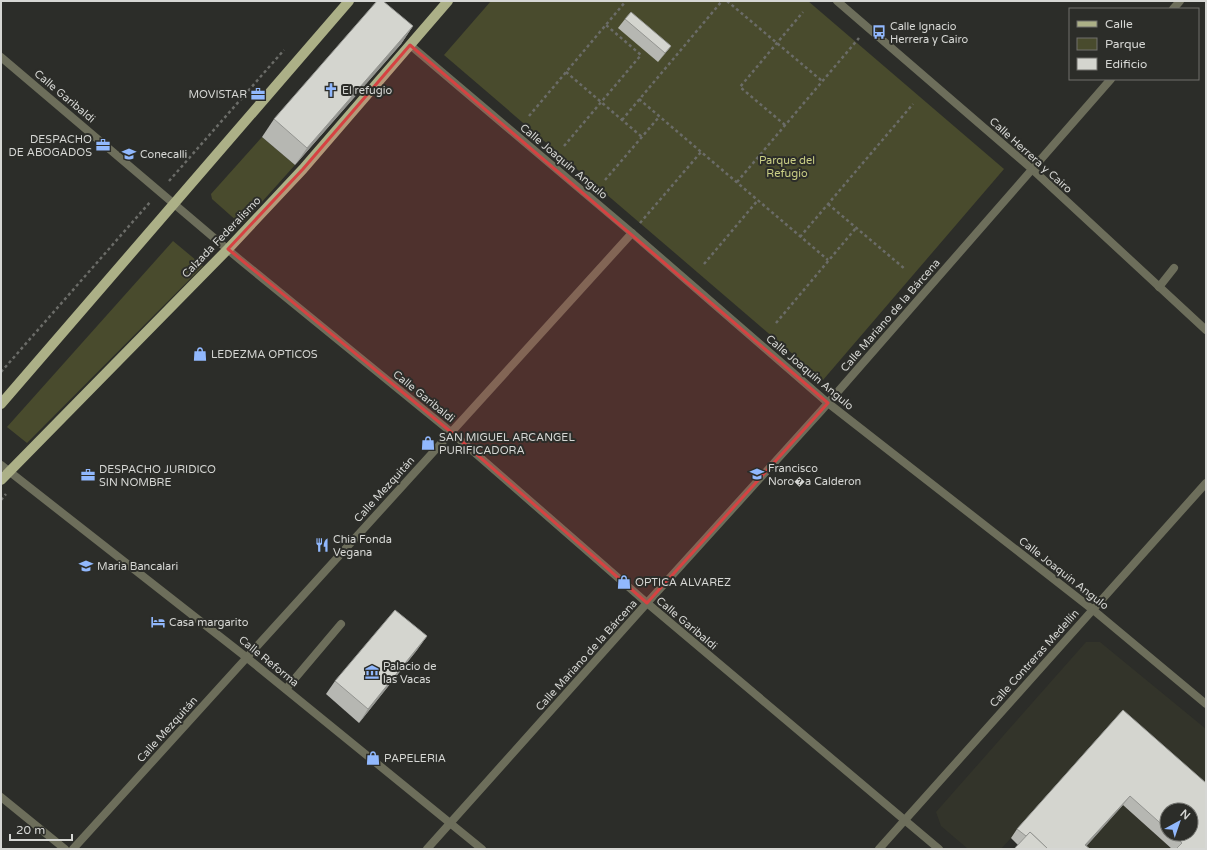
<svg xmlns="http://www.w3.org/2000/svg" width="1207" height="850" font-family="'Varela Round',sans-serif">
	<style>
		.built { fill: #33342a; fill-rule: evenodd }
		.green { fill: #494b2d }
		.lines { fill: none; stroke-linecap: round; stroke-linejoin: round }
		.path { stroke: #6b6c68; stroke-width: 2.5; stroke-dasharray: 3 3; stroke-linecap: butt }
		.service { stroke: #6d6e5b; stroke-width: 8 }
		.minor { stroke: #6d6e5b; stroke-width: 8 }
		.primary { stroke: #acb087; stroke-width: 10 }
		.wall { fill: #b6b7b2; fill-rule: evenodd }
		.shaded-wall { fill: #949591 }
		.building { fill: #d4d5cf; stroke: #949591 }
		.marked { fill: #d64242; fill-opacity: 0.2; stroke: #d64242; stroke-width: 3; stroke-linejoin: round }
		.labels { text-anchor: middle; stroke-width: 4; stroke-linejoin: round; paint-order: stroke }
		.poi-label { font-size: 11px; fill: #d6d7d4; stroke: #2c2d29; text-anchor: start }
		.street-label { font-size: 11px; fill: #d6d7d4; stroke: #2c2d29 }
		.park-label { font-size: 11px; fill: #cacf85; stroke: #2c2d29 }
	</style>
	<rect width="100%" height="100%" fill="#2c2d29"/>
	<path class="built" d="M1086,642H1100L1206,729V849H1024L1011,838L1001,849H968L941,826L936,812ZM1167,810H1191V834H1167Z"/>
	<g class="green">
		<path d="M491,1H808L1004,169L823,380L444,55Z"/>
		<path d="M262,137L295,165L244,222H238L212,199L211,194Z"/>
		<path d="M173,241L203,266L27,443L7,427Z"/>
	</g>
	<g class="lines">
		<g class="path">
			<path d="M727,1L822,81"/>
			<path d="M566,72L642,137"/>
			<path d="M639,99L828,260"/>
			<path d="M529,116L626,1"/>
			<path d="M622,120L722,1"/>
			<path d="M785,125L740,87L803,12"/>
			<path d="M564,146L641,55L606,25"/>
			<path d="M605,180L659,117"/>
			<path d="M169,181L284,50"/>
			<path d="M737,182L859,38"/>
			<path d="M828,204L905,269"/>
			<path d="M640,223L701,152"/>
			<path d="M800,237L913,104"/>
			<path d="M704,264L758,200"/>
			<path d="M776,323L856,228"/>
			<path d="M1,372L151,201"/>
			<path d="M1,500L6,494"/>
		</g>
		<g class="service">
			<path d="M1159,287L1174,268"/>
			<path d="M286,689L341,624"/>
		</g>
		<g class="minor">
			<path d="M837,1L1032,169L1206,330"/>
			<path d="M1173,9L1180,1"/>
			<path d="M410,45L632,233L828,403L1092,609L1206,704"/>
			<path d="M1,57L239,259L451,432L647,603L939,849"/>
			<path d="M1,465L246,657L482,849"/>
			<path d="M1,797L65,849"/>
			<path d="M73,849L632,233"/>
			<path d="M427,849L647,603L821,411L1111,79"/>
			<path d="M879,849L1206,483"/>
		</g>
		<g class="primary">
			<path d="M1,404L349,1"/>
			<path d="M1,480L228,249L303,169L448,1"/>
		</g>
	</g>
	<g class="wall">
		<path d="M625,19L671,46L658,62L618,28Z"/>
		<path d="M413,26L401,44L295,165L262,137L274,119Z"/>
		<path d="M427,636L417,650L359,723L326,694L335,681Z"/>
		<path d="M1123,710L1206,849H1172L1123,805L1086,846L1018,845L1011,838L1017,829ZM1167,810L1191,834H1167Z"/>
	</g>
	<g class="shaded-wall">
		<path d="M413,26L401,44L295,165L307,148Z"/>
		<path d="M671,46L664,55L658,62L665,53Z"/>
		<path d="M427,636L417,650L359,723L368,709Z"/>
		<path d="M1130,796L1123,805L1084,849L1085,845Z"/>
	</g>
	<g class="building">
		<path d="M377,1H383L413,26L307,148L274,119Z"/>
		<path d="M631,12L671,46L665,53L625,19Z"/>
		<path d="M395,610L427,636L368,709L335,681Z"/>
		<path d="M1123,710L1206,783V849H1176L1182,843L1172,834H1191V810H1167V829L1130,796L1085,845L1090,849H1048L1030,832L1026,836L1017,829Z"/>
		<path d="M1030,832L1048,849H1014Z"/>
	</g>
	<path class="marked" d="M410,45L828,403L647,603L451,432L228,249L303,169Z"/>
	<defs>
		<symbol id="bus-bare" viewBox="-9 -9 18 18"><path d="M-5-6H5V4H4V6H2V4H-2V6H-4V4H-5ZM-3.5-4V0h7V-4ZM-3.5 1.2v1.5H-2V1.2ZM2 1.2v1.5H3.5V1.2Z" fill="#91b8fd" stroke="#2c2d29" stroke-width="2.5" paint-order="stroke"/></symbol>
		<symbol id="church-bare" viewBox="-9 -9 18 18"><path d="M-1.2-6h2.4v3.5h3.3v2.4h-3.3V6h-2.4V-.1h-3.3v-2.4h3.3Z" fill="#91b8fd" stroke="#2c2d29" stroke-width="2.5" paint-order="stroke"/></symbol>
		<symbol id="office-bare" viewBox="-9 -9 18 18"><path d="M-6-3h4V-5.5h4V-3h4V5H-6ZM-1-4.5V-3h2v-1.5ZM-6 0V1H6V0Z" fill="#91b8fd" stroke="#2c2d29" stroke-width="2.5" paint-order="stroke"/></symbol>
		<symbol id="school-bare" viewBox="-9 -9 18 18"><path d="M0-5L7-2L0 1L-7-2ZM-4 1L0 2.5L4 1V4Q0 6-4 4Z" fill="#91b8fd" stroke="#2c2d29" stroke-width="2.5" paint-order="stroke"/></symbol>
		<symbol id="shop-bare" viewBox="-9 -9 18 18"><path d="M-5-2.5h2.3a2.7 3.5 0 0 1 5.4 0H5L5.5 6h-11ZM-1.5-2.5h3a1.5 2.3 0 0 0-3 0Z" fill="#91b8fd" stroke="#2c2d29" stroke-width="2.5" paint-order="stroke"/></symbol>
		<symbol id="restaurant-bare" viewBox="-9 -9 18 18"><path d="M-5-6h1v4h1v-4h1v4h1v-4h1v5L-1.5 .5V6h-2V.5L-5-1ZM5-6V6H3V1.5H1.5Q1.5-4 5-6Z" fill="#91b8fd" stroke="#2c2d29" stroke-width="2.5" paint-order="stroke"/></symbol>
		<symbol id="hotel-bare" viewBox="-9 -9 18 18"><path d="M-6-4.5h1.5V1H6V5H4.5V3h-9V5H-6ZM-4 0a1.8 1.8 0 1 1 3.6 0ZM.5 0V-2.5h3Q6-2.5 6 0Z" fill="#91b8fd" stroke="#2c2d29" stroke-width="2.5" paint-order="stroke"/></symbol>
		<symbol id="museum-bare" viewBox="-9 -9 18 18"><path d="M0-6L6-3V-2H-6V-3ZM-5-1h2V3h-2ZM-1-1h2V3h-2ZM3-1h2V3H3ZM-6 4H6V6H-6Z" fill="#91b8fd" stroke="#2c2d29" stroke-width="2.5" paint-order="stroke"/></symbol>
	</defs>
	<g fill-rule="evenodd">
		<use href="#bus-bare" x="869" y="22" width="20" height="20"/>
		<use href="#church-bare" x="321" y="80" width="20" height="20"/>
		<use href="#office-bare" x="248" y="84" width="20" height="20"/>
		<use href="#office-bare" x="93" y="135" width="20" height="20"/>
		<use href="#school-bare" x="119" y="144" width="20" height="20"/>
		<use href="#shop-bare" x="190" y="344" width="20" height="20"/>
		<use href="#shop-bare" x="418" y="433" width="20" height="20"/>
		<use href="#school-bare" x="747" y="464" width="20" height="20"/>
		<use href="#office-bare" x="78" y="465" width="20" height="20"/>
		<use href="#restaurant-bare" x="312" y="535" width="20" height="20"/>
		<use href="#school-bare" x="76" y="556" width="20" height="20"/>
		<use href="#shop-bare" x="614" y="572" width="20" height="20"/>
		<use href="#hotel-bare" x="148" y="612" width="20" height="20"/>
		<use href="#museum-bare" x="362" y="662" width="20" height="20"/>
		<use href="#shop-bare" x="363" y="748" width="20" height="20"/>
	</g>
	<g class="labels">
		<g class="poi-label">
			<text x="890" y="30">Calle Ignacio<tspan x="890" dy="13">Herrera y Cairo</tspan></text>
			<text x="342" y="94">El refugio</text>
			<text x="247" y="98" text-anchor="end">MOVISTAR</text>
			<text x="92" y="143" text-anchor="end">DESPACHO<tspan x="92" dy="13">DE ABOGADOS</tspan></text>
			<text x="140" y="158">Conecalli</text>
			<text x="211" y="358">LEDEZMA OPTICOS</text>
			<text x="439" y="441">SAN MIGUEL ARCANGEL<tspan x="439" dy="13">PURIFICADORA</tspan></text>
			<text x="768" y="472">Francisco<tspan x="768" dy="13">Noro�a Calderon</tspan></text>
			<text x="99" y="473">DESPACHO JURIDICO<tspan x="99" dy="13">SIN NOMBRE</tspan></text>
			<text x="333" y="543">Chia Fonda<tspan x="333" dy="13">Vegana</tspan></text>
			<text x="97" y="570">Maria Bancalari</text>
			<text x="635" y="586">OPTICA ALVAREZ</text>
			<text x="169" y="626">Casa margarito</text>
			<text x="383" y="670">Palacio de<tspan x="383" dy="13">las Vacas</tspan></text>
			<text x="384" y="762">PAPELERIA</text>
		</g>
		<g class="street-label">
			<text transform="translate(65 96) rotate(40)" y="4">Calle Garibaldi</text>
			<text transform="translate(1031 155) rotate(42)" y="4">Calle Herrera y Cairo</text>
			<text transform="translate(564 161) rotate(40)" y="4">Calle Joaquín Angulo</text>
			<text transform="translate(221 237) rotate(-46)" y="4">Calzada Federalismo</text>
			<text transform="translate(890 315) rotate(-49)" y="4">Calle Mariano de la Bárcena</text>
			<text transform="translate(810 372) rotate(40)" y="4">Calle Joaquín Angulo</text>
			<text transform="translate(424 396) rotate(39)" y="4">Calle Garibaldi</text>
			<text transform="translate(384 489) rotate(-48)" y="4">Calle Mezquitán</text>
			<text transform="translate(1064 573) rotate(38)" y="4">Calle Joaquín Angulo</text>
			<text transform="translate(687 623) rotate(40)" y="4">Calle Garibaldi</text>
			<text transform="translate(586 655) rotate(-48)" y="4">Calle Mariano de la Bárcena</text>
			<text transform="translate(1034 658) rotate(-48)" y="4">Calle Contreras Medellín</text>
			<text transform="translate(269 661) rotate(39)" y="4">Calle Reforma</text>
			<text transform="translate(167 729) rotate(-48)" y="4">Calle Mezquitán</text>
		</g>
		<g class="park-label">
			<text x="787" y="164">Parque del<tspan x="787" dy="13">Refugio</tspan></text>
		</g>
	</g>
	<rect width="1207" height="850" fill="none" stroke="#d6d7d4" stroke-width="4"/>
	<rect x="1069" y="8" width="130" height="72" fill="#2c2d29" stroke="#70716d"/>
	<rect x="1077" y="21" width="20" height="6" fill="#acb087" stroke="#70716d"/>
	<text x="1105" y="28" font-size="12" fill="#d6d7d4">Calle</text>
	<rect x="1077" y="38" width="20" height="12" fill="#494b2d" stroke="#70716d"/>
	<text x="1105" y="48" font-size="12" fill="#d6d7d4">Parque</text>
	<rect x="1077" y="58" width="20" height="12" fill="#d4d5cf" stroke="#70716d"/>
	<text x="1105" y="68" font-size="12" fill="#d6d7d4">Edificio</text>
	<g transform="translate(1179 822) rotate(40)"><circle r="19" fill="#2c2d29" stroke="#70716d"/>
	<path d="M0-3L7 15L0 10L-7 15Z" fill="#91b8fd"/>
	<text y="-6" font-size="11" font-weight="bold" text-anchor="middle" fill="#d6d7d4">N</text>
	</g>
	<path d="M10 834v6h62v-6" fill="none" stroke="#d6d7d4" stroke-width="2"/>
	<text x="16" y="834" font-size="12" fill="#d6d7d4" stroke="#2c2d29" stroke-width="3" paint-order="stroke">20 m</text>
</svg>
